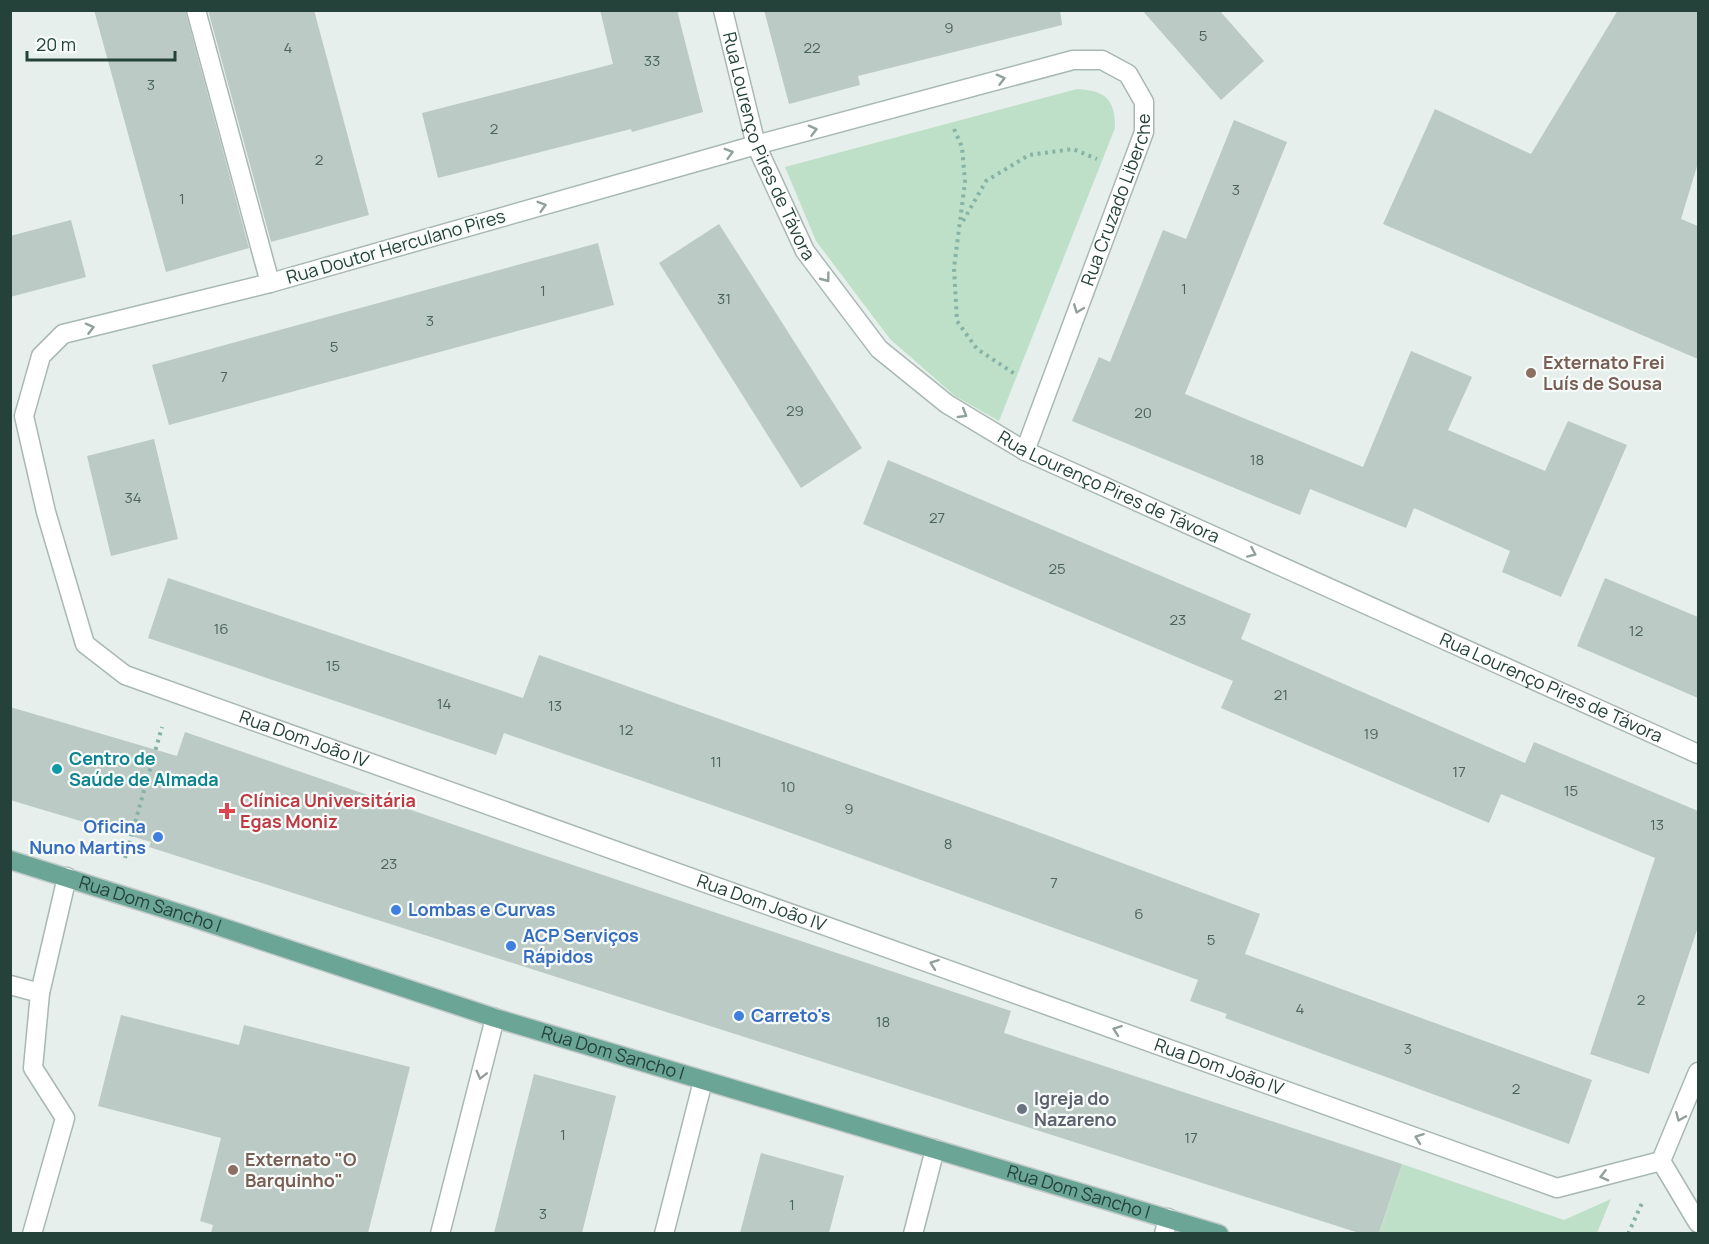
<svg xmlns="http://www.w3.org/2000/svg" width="1709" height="1244" font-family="Manrope,sans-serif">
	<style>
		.green { fill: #bfe0c8 }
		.building { fill: #bbcac4 }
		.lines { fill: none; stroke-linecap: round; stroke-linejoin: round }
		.minor-casing { stroke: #a8b8b2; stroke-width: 21 }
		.major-casing { stroke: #c2cac8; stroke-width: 21 }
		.path { stroke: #86b3a5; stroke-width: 4; stroke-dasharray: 3 4.5; stroke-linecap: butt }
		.minor { stroke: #fff; stroke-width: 18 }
		.major { stroke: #6aa596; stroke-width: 18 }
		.oneway { stroke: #92a09c }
		.education-dot { fill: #8d6e63; stroke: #f7fbf9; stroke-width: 2 }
		.culture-dot { fill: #0f9aa8; stroke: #f7fbf9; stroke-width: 2 }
		.health-dot { fill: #e0444e; stroke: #f7fbf9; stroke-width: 2 }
		.shop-dot { fill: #3f7fe0; stroke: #f7fbf9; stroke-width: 2 }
		.worship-dot { fill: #6b7280; stroke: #f7fbf9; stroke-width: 2 }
		.labels { text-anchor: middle; stroke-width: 4.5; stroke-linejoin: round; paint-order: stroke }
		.number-label { font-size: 15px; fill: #4a645c }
		.street-label { font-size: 18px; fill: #24423a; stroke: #f7fbf9 }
		.education-label { font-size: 18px; font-weight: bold; fill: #785e54; stroke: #f7fbf9; text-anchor: start }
		.culture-label { font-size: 18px; font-weight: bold; fill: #0d838f; stroke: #f7fbf9; text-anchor: start }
		.health-label { font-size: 18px; font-weight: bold; fill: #be3a42; stroke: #f7fbf9; text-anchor: start }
		.shop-label { font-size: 18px; font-weight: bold; fill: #366cbe; stroke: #f7fbf9; text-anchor: start }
		.worship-label { font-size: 18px; font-weight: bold; fill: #5b616d; stroke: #f7fbf9; text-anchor: start }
	</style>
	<rect width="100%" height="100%" fill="#e6efeb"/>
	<g class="green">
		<path d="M1077,89C1106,91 1115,99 1115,128L999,421L955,396L890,339L816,241L785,167Z"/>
		<path d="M1402,1164L1564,1220L1611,1199L1597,1233L1379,1234Z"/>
	</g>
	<g class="building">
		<path d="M94,10H185L249,248L166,272Z"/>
		<path d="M208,10H314L369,215L271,242Z"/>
		<path d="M600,10H677L703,112L632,132L631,129L438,178L422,113L613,64Z"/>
		<path d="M764,10H1060L1062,25L858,76L860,85L789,104Z"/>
		<path d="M1142,10H1219L1264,61L1221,100Z"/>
		<path d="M1618,10H1698V163L1681,219L1698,226V359L1383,224L1435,109L1531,154Z"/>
		<path d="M1234,120L1287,142L1185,394L1363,467L1411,351L1472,377L1448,430L1545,471L1568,421L1627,445L1561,597L1502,572L1510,551L1414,508L1406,528L1310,489L1300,515L1072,421L1099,357L1110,362L1163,230L1186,239Z"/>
		<path d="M71,220L86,277L10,297V236Z"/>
		<path d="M719,224L862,448L801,488L659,263Z"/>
		<path d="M598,243L614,305L169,425L152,365Z"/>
		<path d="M154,439L178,539L111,556L87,456Z"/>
		<path d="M888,460L1251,614L1241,639L1525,763L1534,742L1698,811V927L1649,1074L1590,1054L1655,858L1501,794L1489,823L1221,708L1233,681L863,524Z"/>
		<path d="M168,578L523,698L539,655L1022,826L1260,914L1245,954L1592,1080L1569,1144L1225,1018L1227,1014L1190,1001L1198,980L752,819L504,733L496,755L148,638Z"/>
		<path d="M1605,578L1698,617V698L1577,646Z"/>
		<path d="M10,707L177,756L185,732L516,846L1011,1011L1004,1033L1402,1164L1379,1233H1359L149,847L151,842L10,800Z"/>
		<path d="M121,1015L239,1045L244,1025L410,1067L368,1233H211L213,1225L200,1221L221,1138L98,1106Z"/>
		<path d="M534,1074L616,1096L582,1233H494Z"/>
		<path d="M761,1153L844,1176L829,1233H740Z"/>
	</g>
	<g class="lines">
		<defs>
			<g id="minor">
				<path d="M196,10L270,283"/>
				<path id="s1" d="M723,10L756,145L805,251L879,349L947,404L1025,451L1698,754"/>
				<path id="s2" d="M1025,451L1144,132V102L1128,74L1102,60H1073L756,145L270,283L63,334L41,356L24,416L46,512L85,644L125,675L1557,1188L1661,1161"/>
				<path d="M10,985L40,993L67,877"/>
				<path d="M1661,1161L1698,1072"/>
				<path d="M1661,1161L1698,1223"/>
				<path d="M32,1234L65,1118L33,1068L40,993"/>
				<path d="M440,1234L495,1018"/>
				<path d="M664,1234L703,1081"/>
				<path d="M913,1234L935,1149"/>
				<path d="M1164,1234L1168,1218"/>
			</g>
			<g id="major">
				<path id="s3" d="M10,860L191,917L495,1018L1219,1234"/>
			</g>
		</defs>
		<use href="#minor" class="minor-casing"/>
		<use href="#major" class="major-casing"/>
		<g class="path">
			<path d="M954,129L962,147L965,182L954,268L957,321L977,349L1015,374"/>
			<path d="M963,221L986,181L1029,155L1073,149L1097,159"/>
			<path d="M125,858L162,727"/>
			<path d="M1628,1234L1642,1203"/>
		</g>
		<use href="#minor" class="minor"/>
		<use href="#major" class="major"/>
	</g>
	<defs><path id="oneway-chevron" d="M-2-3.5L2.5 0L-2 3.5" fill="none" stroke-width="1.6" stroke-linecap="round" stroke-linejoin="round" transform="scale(1.5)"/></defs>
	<g class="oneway">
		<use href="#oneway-chevron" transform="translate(1001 79) rotate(-15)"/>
		<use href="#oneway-chevron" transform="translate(813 130) rotate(-15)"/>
		<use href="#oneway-chevron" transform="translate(729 153) rotate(-16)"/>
		<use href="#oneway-chevron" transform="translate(542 206) rotate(-16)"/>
		<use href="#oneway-chevron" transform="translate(826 278) rotate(53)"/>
		<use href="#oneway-chevron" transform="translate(1078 309) rotate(111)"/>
		<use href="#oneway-chevron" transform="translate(90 328) rotate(-14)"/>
		<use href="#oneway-chevron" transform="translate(963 414) rotate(31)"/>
		<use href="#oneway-chevron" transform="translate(1252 553) rotate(24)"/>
		<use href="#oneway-chevron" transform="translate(934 964) rotate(-160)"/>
		<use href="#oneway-chevron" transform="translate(1117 1030) rotate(-160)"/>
		<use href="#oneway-chevron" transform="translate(481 1075) rotate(104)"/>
		<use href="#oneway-chevron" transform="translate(1680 1117) rotate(113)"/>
		<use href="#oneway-chevron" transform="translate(1419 1138) rotate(-160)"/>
		<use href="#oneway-chevron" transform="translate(1604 1176) rotate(166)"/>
	</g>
	<g class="education-dot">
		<circle cx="1531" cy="373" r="6"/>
		<circle cx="233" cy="1170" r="6"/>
	</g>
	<circle class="culture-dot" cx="57" cy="769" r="6"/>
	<path class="health-dot" d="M224 802h6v6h6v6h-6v6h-6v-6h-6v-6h6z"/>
	<g class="shop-dot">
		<circle cx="158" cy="837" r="6"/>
		<circle cx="396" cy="910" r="6"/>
		<circle cx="511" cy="946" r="6"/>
		<circle cx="739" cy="1016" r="6"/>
	</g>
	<circle class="worship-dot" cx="1022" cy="1109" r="6"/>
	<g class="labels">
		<g class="number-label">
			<text x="949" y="33">9</text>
			<text x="1203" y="41">5</text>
			<text x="288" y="53">4</text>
			<text x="812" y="53">22</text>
			<text x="652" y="66">33</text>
			<text x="151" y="90">3</text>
			<text x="494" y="134">2</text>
			<text x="319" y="165">2</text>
			<text x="1236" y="195">3</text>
			<text x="182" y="204">1</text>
			<text x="1184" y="294">1</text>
			<text x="543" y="296">1</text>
			<text x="724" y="304">31</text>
			<text x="430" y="326">3</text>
			<text x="334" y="352">5</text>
			<text x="224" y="382">7</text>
			<text x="795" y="416">29</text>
			<text x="1143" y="418">20</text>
			<text x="1257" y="465">18</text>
			<text x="133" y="503">34</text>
			<text x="937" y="523">27</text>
			<text x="1057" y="574">25</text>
			<text x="1178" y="625">23</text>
			<text x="221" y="634">16</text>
			<text x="1636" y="636">12</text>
			<text x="333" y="671">15</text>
			<text x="1281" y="700">21</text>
			<text x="444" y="709">14</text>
			<text x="555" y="711">13</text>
			<text x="626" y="735">12</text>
			<text x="1371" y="739">19</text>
			<text x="716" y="767">11</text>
			<text x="1459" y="777">17</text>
			<text x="788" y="792">10</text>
			<text x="1571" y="796">15</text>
			<text x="849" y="814">9</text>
			<text x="1657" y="830">13</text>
			<text x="948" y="849">8</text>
			<text x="389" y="869">23</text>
			<text x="1054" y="888">7</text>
			<text x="1139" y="919">6</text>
			<text x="1211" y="945">5</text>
			<text x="1641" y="1005">2</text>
			<text x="1300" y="1014">4</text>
			<text x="883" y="1027">18</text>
			<text x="1408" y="1054">3</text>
			<text x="1516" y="1094">2</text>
			<text x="563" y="1140">1</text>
			<text x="1191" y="1143">17</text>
			<text x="792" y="1210">1</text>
			<text x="543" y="1219">3</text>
		</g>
		<g class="street-label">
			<text dy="6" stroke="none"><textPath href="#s1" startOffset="144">Rua Lourenço Pires de Távora</textPath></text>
			<text dy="6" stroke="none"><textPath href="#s2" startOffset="268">Rua Cruzado Liberche</textPath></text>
			<text transform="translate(396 247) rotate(-16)" y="6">Rua Doutor Herculano Pires</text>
			<text dy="6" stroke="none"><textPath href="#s1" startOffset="648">Rua Lourenço Pires de Távora</textPath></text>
			<text dy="6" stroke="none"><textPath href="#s1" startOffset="1134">Rua Lourenço Pires de Távora</textPath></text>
			<text dy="6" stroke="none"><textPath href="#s2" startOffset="2078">Rua Dom João IV</textPath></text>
			<text dy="6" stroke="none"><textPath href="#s2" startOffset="2564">Rua Dom João IV</textPath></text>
			<text dy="6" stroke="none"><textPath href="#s3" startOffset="147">Rua Dom Sancho I</textPath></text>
			<text dy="6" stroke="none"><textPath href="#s3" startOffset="633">Rua Dom Sancho I</textPath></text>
			<text dy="6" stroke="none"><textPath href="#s2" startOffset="3050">Rua Dom João IV</textPath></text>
			<text dy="6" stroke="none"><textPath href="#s3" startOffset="1119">Rua Dom Sancho I</textPath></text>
		</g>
		<g class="education-label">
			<text x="1543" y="369">Externato Frei<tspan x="1543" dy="21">Luís de Sousa</tspan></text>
			<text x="245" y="1166">Externato "O<tspan x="245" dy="21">Barquinho"</tspan></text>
		</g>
		<g class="culture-label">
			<text x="69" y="765">Centro de<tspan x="69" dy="21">Saúde de Almada</tspan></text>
		</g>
		<g class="health-label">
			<text x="240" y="807">Clínica Universitária<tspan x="240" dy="21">Egas Moniz</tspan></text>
		</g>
		<g class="shop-label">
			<text x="146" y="833" text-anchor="end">Oficina<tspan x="146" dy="21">Nuno Martins</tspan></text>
			<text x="408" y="916">Lombas e Curvas</text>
			<text x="523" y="942">ACP Serviços<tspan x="523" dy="21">Rápidos</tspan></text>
			<text x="751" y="1022">Carreto's</text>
		</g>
		<g class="worship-label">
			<text x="1034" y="1105">Igreja do<tspan x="1034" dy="21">Nazareno</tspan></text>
		</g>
	</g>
	<rect width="1709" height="1244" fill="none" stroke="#24423a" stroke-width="24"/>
	<path d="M27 51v9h148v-9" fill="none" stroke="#24423a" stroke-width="3"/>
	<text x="36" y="51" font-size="18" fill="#24423a" stroke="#f7fbf9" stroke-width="4.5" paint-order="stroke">20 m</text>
</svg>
